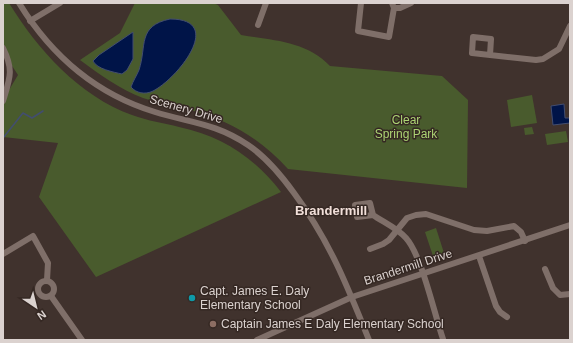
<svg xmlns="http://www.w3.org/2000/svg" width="573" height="343" font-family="Helvetica,sans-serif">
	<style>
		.green { fill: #495b2d }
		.water { fill: #001448; stroke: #424d70 }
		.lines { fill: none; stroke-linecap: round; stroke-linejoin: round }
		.stream { stroke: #424d70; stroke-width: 1.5 }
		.minor { stroke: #7f6f69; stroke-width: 6 }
		.culture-dot { fill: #0f9aa8; stroke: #352823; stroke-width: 1.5 }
		.education-dot { fill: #8d6e63; stroke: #352823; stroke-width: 1.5 }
		.labels { text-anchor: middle; stroke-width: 3; stroke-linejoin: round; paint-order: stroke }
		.street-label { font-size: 12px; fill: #dbd2cf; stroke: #352823 }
		.park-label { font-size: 12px; fill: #acd373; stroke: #352823 }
		.poi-label { font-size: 12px; fill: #dbd2cf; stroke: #352823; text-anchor: start }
		.neighbourhood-label { font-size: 13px; font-weight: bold; fill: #f1dfd9; stroke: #352823 }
	</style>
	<rect width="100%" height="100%" fill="#40322d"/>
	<g class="green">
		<path d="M3,3H9C38,50 79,96 132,115C148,121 164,123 179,127C222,136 255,158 281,192L96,277L39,197L58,143L3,137V100L18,75L3,52Z"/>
		<path d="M135,3H213L218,5L241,35C272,40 307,41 330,66L442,76L468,100L467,188L288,169C261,139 229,120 190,110C175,106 158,103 143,98C120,89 100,75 80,60L120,33Z"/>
		<path d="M532,95L537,123L511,127L507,100Z"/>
		<path d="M532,127L534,134L525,135L524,128Z"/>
		<path d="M566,131L568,142L547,145L545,134Z"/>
		<path d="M436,228L444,253L433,256L425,232Z"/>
	</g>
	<g class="water">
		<path d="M170,19C226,19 177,79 153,91C145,95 136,93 131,87C133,81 137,75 139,70C147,46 137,26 170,19Z"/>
		<path d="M133,32V59L127,70L122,74C113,72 97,69 93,61L99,55Z"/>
		<path d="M564,104L565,118H570V123L553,125L551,106Z"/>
	</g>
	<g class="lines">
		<path class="stream" d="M3,138L23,113L32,118L43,111"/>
		<g class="minor">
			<path d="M19,3C51,55 96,94 155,112C191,123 215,123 248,145C266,157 281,175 294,193C329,240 347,285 369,340"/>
			<path d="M361,3L358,31L389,37L394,8L392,3"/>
			<path d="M394,8H400L411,3"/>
			<path d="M30,21L60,3"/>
			<path d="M258,25L266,3"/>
			<path d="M3,48C14,70 10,78 3,101"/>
			<path d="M490,55L491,39L473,37L472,53L536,60L543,59L559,49L570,26"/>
			<path d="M373,215L357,217L355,205L370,203L373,215C383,222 397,228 406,238C422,256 434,313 443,339"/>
			<path d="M370,249L383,244L389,240L407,218L416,215L426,214L474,230L487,231L514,226L521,232L525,241"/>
			<path d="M3,254L33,236L48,263L47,280"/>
			<path d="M479,256L496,306L500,312L507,317"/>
			<path d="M545,269L553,288L560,295L570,294"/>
			<circle cx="46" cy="289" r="8"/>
			<path d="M51,296L82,340"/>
			<path d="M257,340L352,297L570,225"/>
		</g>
	</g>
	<circle class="culture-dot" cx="192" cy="298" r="4"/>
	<circle class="education-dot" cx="213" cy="324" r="4"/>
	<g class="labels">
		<g class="street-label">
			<text transform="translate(186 109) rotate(16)" y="4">Scenery Drive</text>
			<text transform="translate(408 267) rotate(-18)" y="4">Brandermill Drive</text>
		</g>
		<g class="park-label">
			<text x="406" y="124">Clear<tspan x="406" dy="14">Spring Park</tspan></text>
		</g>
		<g class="poi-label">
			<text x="200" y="295">Capt. James E. Daly<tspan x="200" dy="14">Elementary School</tspan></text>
			<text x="221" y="328">Captain James E Daly Elementary School</text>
		</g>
		<g class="neighbourhood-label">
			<text x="331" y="215">Brandermill</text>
		</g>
	</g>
	<rect width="573" height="343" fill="none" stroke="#dbd2cf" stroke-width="8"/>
	<g transform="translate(36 307) rotate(145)" stroke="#352823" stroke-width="3" paint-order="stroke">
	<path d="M0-3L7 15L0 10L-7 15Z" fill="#dbd2cf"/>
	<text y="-6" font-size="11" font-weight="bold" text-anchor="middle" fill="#dbd2cf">N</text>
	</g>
</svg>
